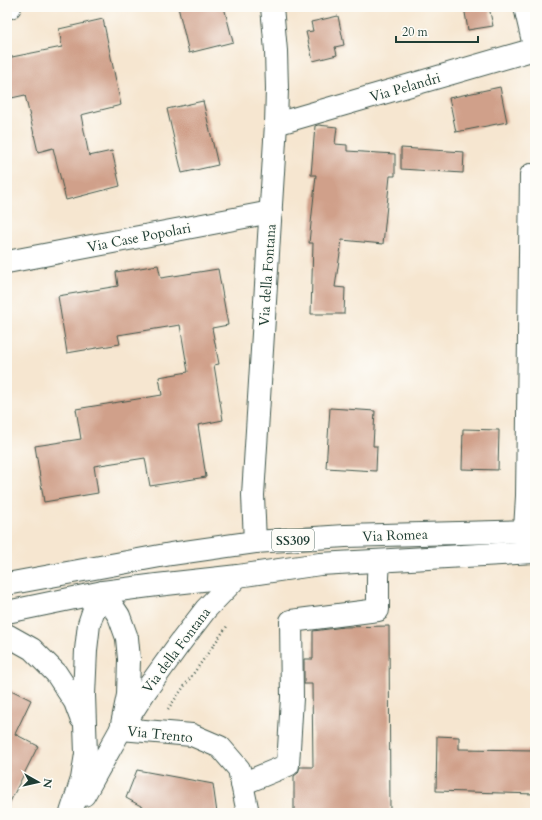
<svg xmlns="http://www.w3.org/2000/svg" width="542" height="820" font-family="Cardo,serif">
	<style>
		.building { fill: #d0a08a }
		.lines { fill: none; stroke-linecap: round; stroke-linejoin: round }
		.minor-casing { stroke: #3f564b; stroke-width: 24 }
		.major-casing { stroke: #3f564b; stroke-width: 24 }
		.path { stroke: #3f564b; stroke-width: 2.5; stroke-dasharray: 1 3; stroke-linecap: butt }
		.minor { stroke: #fff; stroke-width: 22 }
		.major { stroke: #fff; stroke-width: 22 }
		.labels { text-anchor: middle; stroke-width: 3; stroke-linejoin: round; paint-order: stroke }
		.shield { fill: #fdfcf7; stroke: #62766e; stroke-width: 1 }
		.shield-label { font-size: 13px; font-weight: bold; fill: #1f3d34 }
		.street-label { font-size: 14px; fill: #1f3d34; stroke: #fdfcf7 }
	</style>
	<rect width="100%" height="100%" fill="#fdfcf7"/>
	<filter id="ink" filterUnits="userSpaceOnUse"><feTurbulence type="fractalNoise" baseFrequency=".025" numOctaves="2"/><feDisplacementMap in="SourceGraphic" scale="8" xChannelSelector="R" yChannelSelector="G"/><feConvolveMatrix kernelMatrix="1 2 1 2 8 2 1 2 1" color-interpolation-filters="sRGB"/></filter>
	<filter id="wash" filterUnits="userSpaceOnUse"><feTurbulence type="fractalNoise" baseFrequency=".012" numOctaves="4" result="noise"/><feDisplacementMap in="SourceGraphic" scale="16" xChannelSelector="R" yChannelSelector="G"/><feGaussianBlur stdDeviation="0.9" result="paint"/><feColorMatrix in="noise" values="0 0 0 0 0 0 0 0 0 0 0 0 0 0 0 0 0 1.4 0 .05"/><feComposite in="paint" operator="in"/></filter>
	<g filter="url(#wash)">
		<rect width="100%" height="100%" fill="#f6e6d0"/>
		<g id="blocks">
			<g class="building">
				<path d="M178,7H224L233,42L189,53Z"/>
				<path d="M464,7H489L493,26L468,30Z"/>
				<path d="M338,16L344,45L335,47L337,55L313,61L306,32L313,31L311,22Z"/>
				<path d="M103,19L121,105L81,115L89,156L112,151L120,186L66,200L53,148L38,152L25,95L7,99V58L62,47L59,29Z"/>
				<path d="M500,87L507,122L456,132L449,98Z"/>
				<path d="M203,101L218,165L182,173L167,109Z"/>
				<path d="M318,125L337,127L335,144L347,145V151L395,154V176H390L383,244L342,240L335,287L345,288L344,314H311L313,243H309L316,175H311L315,126Z"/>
				<path d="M401,148L464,152L463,173L401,169Z"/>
				<path d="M158,265L161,278L218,269L228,325L212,328L219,364L214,365L223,420L198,425L206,477L150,486L145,458L94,466L98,493L44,502L35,446L81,439L76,409L162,395L159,377L188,372L180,325L118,335L120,344L67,353L58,296L118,286L116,272Z"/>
				<path d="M330,408L375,411L373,446H377L376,471L326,468Z"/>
				<path d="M463,429L499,430L498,470L462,469Z"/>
				<path d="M389,626L390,813H294V776L298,773L300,767H313L312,684H304V659H313V631L344,627Z"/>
				<path d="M7,688L31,700L15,734L38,746L7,808Z"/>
				<path d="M437,736L459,737V749L535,750V794L436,791Z"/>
				<path d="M137,770L213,784L217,813H154L126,798Z"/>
			</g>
		</g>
	</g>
	<g filter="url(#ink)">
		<use href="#blocks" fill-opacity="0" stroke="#3f564b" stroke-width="1"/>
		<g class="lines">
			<defs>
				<g id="minor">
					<path d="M525,7L535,50"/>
					<path d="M7,8L10,7"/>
					<path d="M276,124L535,49"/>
					<path d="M7,262L271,212"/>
					<path d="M525,530L527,496L531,175"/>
					<path d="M255,542L253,495L276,124L277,89L276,51L272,7"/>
					<path d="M7,635L32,649L56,673L75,702L81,718"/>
					<path d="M242,784L288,765L292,698L291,621L378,610V577L379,561"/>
					<path d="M84,795L121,729L144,693L180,643L206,609L238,576"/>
					<path d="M71,813L82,779L86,754L84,695L86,650L89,624L93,612L103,592L119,616L127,638L129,659L128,695L121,729L192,735L220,747L239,769L248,813"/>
				</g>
				<g id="major">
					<path d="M7,584L171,554L255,542L345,536L535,531"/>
					<path d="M7,612L103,592L157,585L238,576L320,564L535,552"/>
				</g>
			</defs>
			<use href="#minor" class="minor-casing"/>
			<use href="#major" class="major-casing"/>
			<path class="path" d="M168,709L228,625"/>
			<use href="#minor" class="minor"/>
			<use href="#major" class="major"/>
		</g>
	</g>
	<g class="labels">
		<rect class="shield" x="272" y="529" width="42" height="22" rx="3"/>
		<g class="shield-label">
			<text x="293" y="545">SS309</text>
		</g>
		<g class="street-label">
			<text transform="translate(405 87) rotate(-16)" y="5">Via Pelandri</text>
			<text transform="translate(139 237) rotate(-11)" y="5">Via Case Popolari</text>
			<text transform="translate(267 275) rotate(-86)" y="5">Via della Fontana</text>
			<text transform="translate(395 535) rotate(-2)" y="5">Via Romea</text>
			<text transform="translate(176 650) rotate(-53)" y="5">Via della Fontana</text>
			<text transform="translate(160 734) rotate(6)" y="5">Via Trento</text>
		</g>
	</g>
	<rect width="542" height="820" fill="none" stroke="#fdfcf7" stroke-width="24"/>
	<g transform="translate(38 782) rotate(98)" stroke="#fdfcf7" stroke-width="3" paint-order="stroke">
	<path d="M0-3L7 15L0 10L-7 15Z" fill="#1f3d34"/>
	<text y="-6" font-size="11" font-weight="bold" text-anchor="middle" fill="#1f3d34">N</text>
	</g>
	<path d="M396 36v6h82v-6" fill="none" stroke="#1f3d34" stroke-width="2"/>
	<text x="402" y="36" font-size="12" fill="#1f3d34" stroke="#fdfcf7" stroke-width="3" paint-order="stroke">20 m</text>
</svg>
